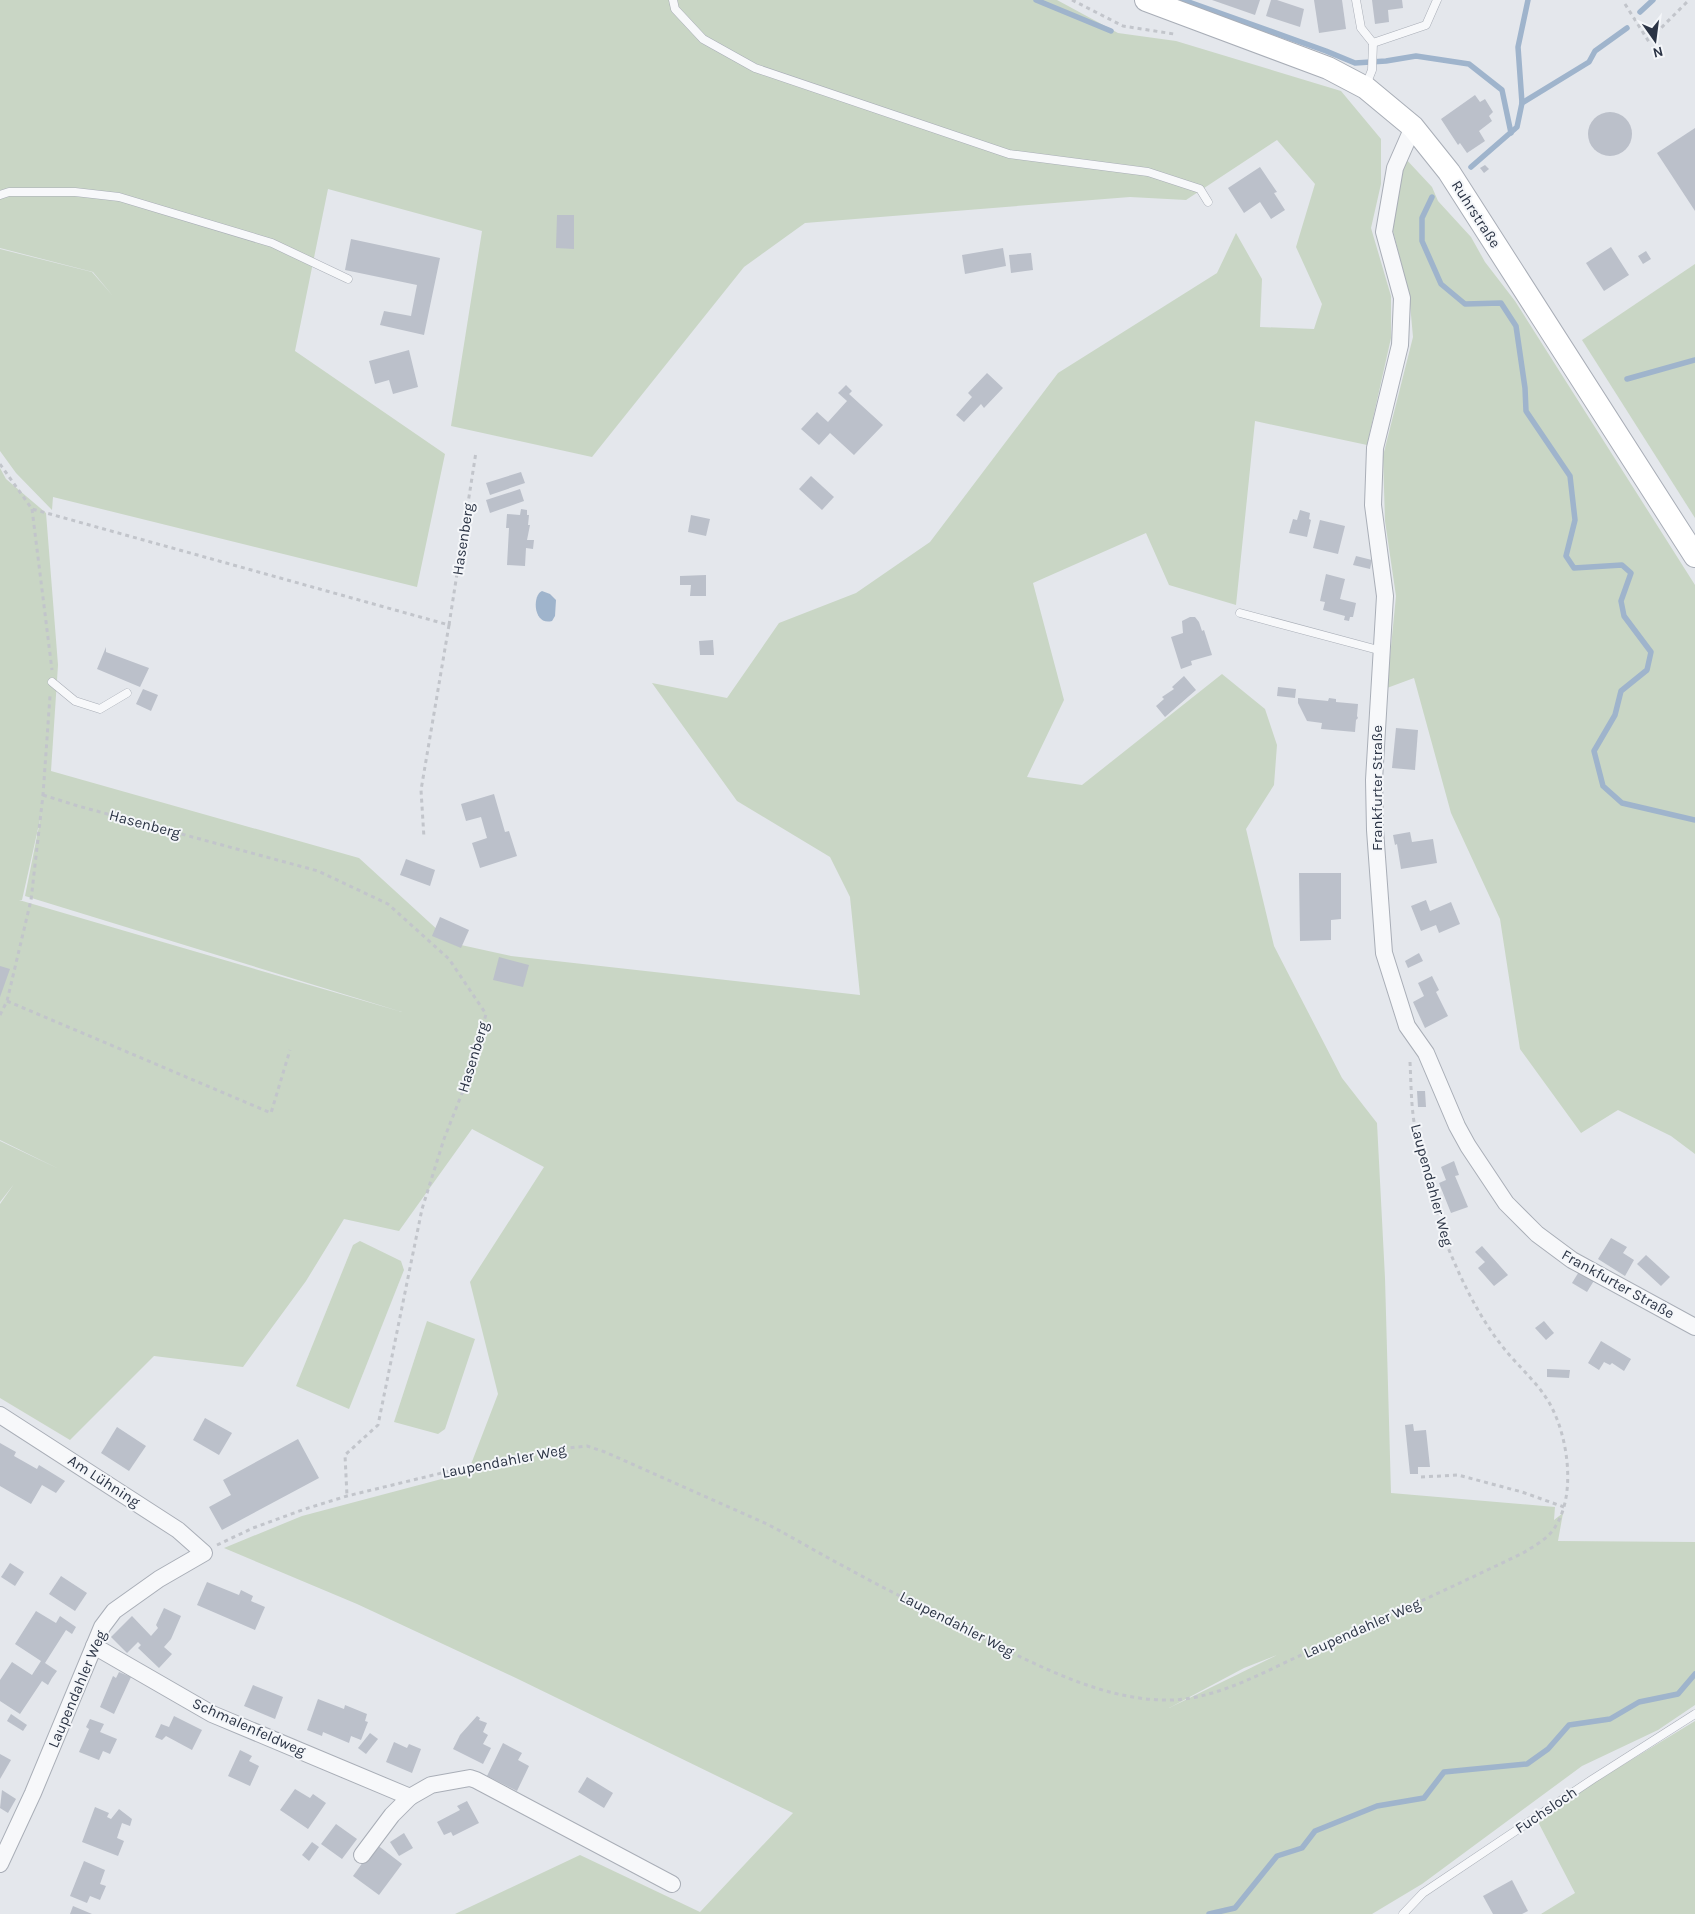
<svg xmlns="http://www.w3.org/2000/svg" width="1695" height="1914" font-family="Karla,sans-serif">
	<style>
		.green { fill: #c9d6c5; fill-rule: evenodd }
		.water { fill: #9fb4cc }
		.lines { fill: none; stroke-linecap: round; stroke-linejoin: round }
		.stream { stroke: #9fb4cc; stroke-width: 5.5 }
		.building { fill: #bbc0ca }
		.service-casing { stroke: #a9aeb7; stroke-width: 9 }
		.minor-casing { stroke: #a9aeb7; stroke-width: 18 }
		.secondary-casing { stroke: #a9aeb7; stroke-width: 24 }
		.path { stroke: #c2c5cb; stroke-width: 3; stroke-dasharray: 4 4; stroke-linecap: butt }
		.service { stroke: #f7f8fa; stroke-width: 8 }
		.minor { stroke: #f7f8fa; stroke-width: 16 }
		.secondary { stroke: #fff; stroke-width: 22 }
		.labels { text-anchor: middle; stroke-width: 4; stroke-linejoin: round; paint-order: stroke }
		.street-label { font-size: 15px; fill: #2b3445; stroke: #f4f6f9 }
	</style>
	<rect width="100%" height="100%" fill="#e4e7ec"/>
	<g class="green">
		<path d="M0,0H1057L1118,33L1176,41L1341,91L1381,139V184L1371,228L1391,296V338L1367,445L1255,421L1236,605L1169,585L1146,533L1033,583L1064,700L1027,777L1082,785L1222,674L1265,709L1277,745L1274,785L1246,829L1274,946L1342,1078L1377,1123L1385,1278L1391,1493L1555,1507L1554,1520L1563,1513L1558,1541L1695,1542V1705L1658,1730L1582,1766L1422,1884L1372,1914H455L580,1855L700,1912L793,1813L518,1679L357,1604L224,1548L302,1516L468,1472L498,1394L470,1282L544,1167L472,1129L399,1231L344,1219L306,1281L243,1367L154,1356L70,1440L0,1398V1204L14,1184L0,1202V1141L59,1169L0,1140V468L6,479L46,513L58,665L51,771L359,858L452,943L511,956L860,995L850,897L830,857L737,801L652,683L727,698L779,623L856,593L930,542L1058,373L1217,273L1236,233L1262,279L1260,327L1314,329L1322,304L1296,247L1315,184L1277,140L1186,200L1130,197L805,223L744,267L592,457L451,426L482,231L328,189L295,351L445,454L417,587L53,497L52,510L16,473L0,451V249L92,272L113,296L93,272L0,248ZM42,811L25,896L402,1012L19,900H22ZM1277,1655L1169,1708L1244,1668Z"/>
		<path d="M1404,157L1432,187L1438,201L1471,237L1485,262L1515,301L1695,585V1154L1671,1136L1618,1110L1581,1133L1520,1049L1500,919L1451,813L1414,678L1387,688L1396,596L1385,521L1383,456L1413,337L1409,293L1393,231Z"/>
		<path d="M1695,264V518L1582,340Z"/>
		<path d="M360,1241L401,1261L404,1270L349,1409L296,1386L353,1245Z"/>
		<path d="M427,1321L475,1339L445,1429L438,1434L394,1422Z"/>
		<path d="M1695,1721V1914H1541L1575,1893L1537,1820L1595,1782Z"/>
	</g>
	<path class="water" d="M542,591L550,594L556,600L555,616L552,621C533,626 532,595 542,591Z"/>
	<g class="lines">
		<g class="stream">
			<path d="M1036,0L1111,31"/>
			<path d="M1183,0L1326,51L1355,63L1386,61L1416,56L1469,64L1502,90L1511,133"/>
			<path d="M1640,12L1653,0"/>
			<path d="M1522,103L1589,62L1595,51L1627,28"/>
			<path d="M1471,167L1517,127L1522,103L1518,47L1528,0"/>
			<path d="M1432,197L1422,218V241L1441,284L1465,304L1501,303L1516,326L1525,388L1526,411L1570,476L1575,520L1566,556L1574,568L1622,565L1631,573L1621,601L1624,616L1651,652L1647,670L1621,691L1615,715L1594,751L1603,786L1622,803L1695,820"/>
			<path d="M1627,379L1695,360"/>
			<path d="M1209,1914L1235,1908L1277,1856L1302,1848L1315,1831L1377,1806L1424,1798L1444,1772L1527,1764L1548,1749L1569,1725L1610,1719L1639,1702L1678,1694L1695,1674"/>
		</g>
	</g>
	<g class="building">
		<path d="M1212,0H1260L1255,15Z"/>
		<path d="M1271,0H1277L1304,9L1300,27L1266,16Z"/>
		<path d="M1314,0H1342L1346,29L1319,33Z"/>
		<path d="M1372,0H1402L1403,8L1388,10L1389,22L1375,24Z"/>
		<path d="M1475,95L1480,102L1485,99L1493,112L1489,116L1492,121L1479,131L1485,141L1467,153L1460,143L1458,145L1441,119Z"/>
		<circle cx="1610" cy="134" r="22"/>
		<path d="M1695,128V211L1657,153Z"/>
		<path d="M1485,165L1489,169L1484,173L1480,168Z"/>
		<path d="M1260,167L1277,192L1274,193L1285,210L1271,219L1260,202L1244,213L1228,188Z"/>
		<path d="M557,215H574V249L556,248Z"/>
		<path d="M351,239L440,258L424,335L380,325L384,311L411,316L417,285L345,270Z"/>
		<path d="M1611,247L1629,275L1604,291L1586,263Z"/>
		<path d="M1003,248L1006,266L965,274L962,255Z"/>
		<path d="M1646,251L1651,259L1643,264L1638,256Z"/>
		<path d="M1031,253L1033,270L1011,273L1009,255Z"/>
		<path d="M409,350L418,387L393,394L389,380L375,384L369,361Z"/>
		<path d="M987,373L1003,388L984,408L981,404L964,422L956,415L972,397L968,393Z"/>
		<path d="M846,385L852,391L849,394L883,425L854,455L830,433L819,445L801,429L817,412L828,422L847,401L838,393Z"/>
		<path d="M521,472L525,483L490,495L486,483Z"/>
		<path d="M811,476L834,497L822,510L799,489Z"/>
		<path d="M520,489L524,501L490,513L486,500Z"/>
		<path d="M521,509L527,510V515H529L528,525H530L527,540H534L533,549L526,548L525,566L507,565L509,528H506L507,514L520,515Z"/>
		<path d="M1300,510L1310,513L1309,519L1311,520L1307,537L1289,533L1293,519L1297,520Z"/>
		<path d="M691,515L710,519L706,536L688,532Z"/>
		<path d="M1320,520L1345,526L1338,554L1313,548Z"/>
		<path d="M1356,556L1372,560L1370,569L1353,565Z"/>
		<path d="M1326,574L1345,579L1340,599L1356,603L1353,617H1350L1349,621L1344,620L1345,616L1323,610L1325,602L1320,601Z"/>
		<path d="M706,575V596H690L691,585H680V576Z"/>
		<path d="M1190,617H1195L1199,622L1202,631L1204,630L1212,655L1191,661L1192,665L1181,669L1171,637L1183,633L1182,621Z"/>
		<path d="M713,640L714,655H700L699,641Z"/>
		<path d="M106,647V652L149,668L140,687L97,669Z"/>
		<path d="M1184,676L1196,690L1165,717L1156,706L1164,699L1162,697L1174,689L1172,687Z"/>
		<path d="M1278,687L1296,689L1295,698L1277,696Z"/>
		<path d="M143,689L158,695L151,711L136,704Z"/>
		<path d="M1298,698L1328,701L1329,698L1336,699V702L1358,704L1357,716L1358,718L1356,720L1355,732L1321,729L1322,723L1307,721L1298,703Z"/>
		<path d="M1396,728L1418,730L1415,770L1392,768Z"/>
		<path d="M494,794L505,832L509,831L517,856L480,868L472,843L487,838L481,817L466,821L461,804Z"/>
		<path d="M1410,832L1412,842L1433,839L1437,863L1401,869L1397,844L1395,845L1393,835Z"/>
		<path d="M406,859L435,870L430,886L400,875Z"/>
		<path d="M1299,873H1341V919L1331,920V940L1300,941Z"/>
		<path d="M1426,900L1430,911L1451,902L1460,924L1439,933L1436,925L1421,931L1411,906Z"/>
		<path d="M440,917L469,930L461,948L432,936Z"/>
		<path d="M1419,953L1423,961L1408,968L1405,961Z"/>
		<path d="M499,957L529,965L523,987L493,980Z"/>
		<path d="M0,966L10,969L0,997Z"/>
		<path d="M1432,976L1439,990L1436,992L1448,1016L1425,1028L1413,1002L1424,996L1418,983Z"/>
		<path d="M1417,1091H1425L1426,1107H1418Z"/>
		<path d="M1454,1161L1459,1175L1455,1176L1468,1207L1451,1213L1439,1183L1446,1180L1441,1167Z"/>
		<path d="M1611,1238L1627,1247L1623,1253L1634,1260L1625,1276L1598,1259Z"/>
		<path d="M1482,1246L1508,1275L1494,1286L1478,1268L1485,1262L1475,1252Z"/>
		<path d="M1646,1255L1670,1277L1661,1286L1637,1264Z"/>
		<path d="M1580,1270L1595,1279L1587,1292L1572,1283Z"/>
		<path d="M1544,1321L1554,1333L1546,1340L1535,1328Z"/>
		<path d="M1601,1341L1631,1359L1624,1371L1612,1363L1610,1365L1604,1362L1599,1370L1588,1363Z"/>
		<path d="M1547,1369L1570,1370L1569,1378L1547,1377Z"/>
		<path d="M205,1418L232,1433L219,1455L193,1440Z"/>
		<path d="M1413,1424L1414,1431L1426,1430L1430,1467H1418V1474H1410L1405,1425Z"/>
		<path d="M117,1427L146,1446L129,1471L101,1453Z"/>
		<path d="M298,1439L319,1478L222,1530L209,1507L231,1495L223,1480Z"/>
		<path d="M0,1443L16,1452L14,1456L37,1469L39,1465L65,1481L56,1493L42,1485L31,1504L0,1486Z"/>
		<path d="M10,1563L24,1572L15,1586L1,1577Z"/>
		<path d="M61,1576L87,1593L75,1611L49,1594Z"/>
		<path d="M207,1582L239,1595L241,1590L253,1596L251,1601L265,1607L255,1630L197,1605Z"/>
		<path d="M164,1608L181,1616L171,1639L164,1647L172,1654L159,1668L138,1648L141,1645L138,1642L127,1653L111,1637L132,1616L151,1636L158,1628L156,1625Z"/>
		<path d="M36,1611L56,1623L60,1616L76,1627L72,1634L66,1630L45,1663L57,1671L52,1678L48,1685L42,1681L20,1714L0,1701V1680L12,1662L32,1675L41,1661L15,1644Z"/>
		<path d="M119,1672L131,1677L114,1714L100,1707L113,1676L116,1678Z"/>
		<path d="M253,1685L283,1697L275,1719L244,1706Z"/>
		<path d="M318,1699L344,1709L345,1705L367,1714L365,1721L368,1722L361,1740L351,1736L349,1743L323,1732L322,1736L307,1730Z"/>
		<path d="M11,1714L27,1725L23,1731L7,1721Z"/>
		<path d="M174,1716L202,1730L192,1750L166,1736L162,1740L155,1737L161,1724L169,1727Z"/>
		<path d="M477,1716L480,1718L479,1720L487,1723L483,1732L488,1735L483,1744L491,1748L483,1764L453,1749L460,1735Z"/>
		<path d="M90,1719L104,1724L100,1732L117,1739L110,1754L103,1751L99,1760L79,1752L89,1729L86,1727Z"/>
		<path d="M370,1733L378,1739L366,1754L358,1748Z"/>
		<path d="M394,1742L407,1748L409,1744L421,1749L412,1773L386,1762Z"/>
		<path d="M503,1743L522,1753L518,1760L529,1766L517,1791L487,1776Z"/>
		<path d="M240,1750L252,1756L249,1761L259,1766L250,1786L228,1776Z"/>
		<path d="M0,1754L11,1760L0,1779Z"/>
		<path d="M587,1777L613,1793L604,1808L578,1792Z"/>
		<path d="M295,1789L310,1798L313,1794L326,1803L308,1829L280,1810Z"/>
		<path d="M2,1790L16,1799L8,1813L0,1808Z"/>
		<path d="M467,1801L479,1823L453,1836L451,1832L444,1835L437,1822L460,1810L457,1806Z"/>
		<path d="M95,1807L109,1813L107,1817L111,1819L119,1809L132,1819L130,1826L122,1823L117,1838L124,1841L118,1856L82,1842Z"/>
		<path d="M336,1824L357,1839L342,1859L321,1844Z"/>
		<path d="M404,1833L413,1848L399,1856L390,1842Z"/>
		<path d="M312,1842L319,1847L309,1861L302,1855Z"/>
		<path d="M376,1844L402,1864L379,1895L353,1876Z"/>
		<path d="M84,1861L105,1870L100,1884L106,1886L100,1900L90,1896L87,1903L70,1896Z"/>
		<path d="M1512,1880L1528,1911L1522,1914H1493L1483,1896Z"/>
		<path d="M73,1906L92,1914H70Z"/>
	</g>
	<g class="lines">
		<defs>
			<g id="service">
				<path d="M673,0L675,9L703,39L755,68L1009,154L1148,172L1200,189L1208,202"/>
				<path d="M1356,0L1361,28L1373,43L1426,25L1437,0"/>
				<path d="M1366,85L1372,70L1373,43"/>
				<path d="M0,195L9,192H75L119,197L272,243L348,279"/>
				<path d="M1240,613L1382,651"/>
				<path d="M52,682L75,701L100,709L127,693"/>
				<path d="M1403,1914L1423,1893L1593,1779L1695,1714"/>
			</g>
			<g id="minor">
				<path d="M1413,127L1395,168L1384,232L1402,298L1400,345L1375,448L1373,505L1385,596L1374,780L1375,830L1384,953L1407,1026L1426,1053L1457,1126L1468,1146L1506,1203L1537,1234L1572,1260L1695,1327"/>
				<path d="M0,1415L178,1530L204,1553L159,1579L114,1611L102,1627L33,1793L0,1864"/>
				<path d="M94,1646L212,1714L410,1797L431,1785L470,1778L476,1780L672,1884"/>
				<path d="M362,1855L392,1815L410,1797"/>
			</g>
			<path id="secondary" d="M1146,0L1328,68L1366,88L1413,127L1449,172L1695,556"/>
		</defs>
		<use href="#service" class="service-casing"/>
		<use href="#minor" class="minor-casing"/>
		<use href="#secondary" class="secondary-casing"/>
		<g class="path">
			<path d="M1072,0L1123,26L1174,34"/>
			<path d="M1625,4L1649,42L1656,33L1689,0"/>
			<path d="M0,464L32,509L449,625L421,790L424,838"/>
			<path d="M32,509L52,670"/>
			<path d="M449,625L476,452"/>
			<path d="M43,795L78,806L318,871L388,904L449,959L486,1014L470,1073L444,1139L422,1209L378,1425L345,1455L347,1496"/>
			<path d="M7,1001L271,1113L290,1050"/>
			<path d="M0,1015L7,1001L31,900L43,795L50,696"/>
			<path d="M1421,1477L1458,1475L1522,1492L1564,1507"/>
			<path d="M217,1545L253,1528L305,1509L347,1496L483,1463L550,1450L587,1446L605,1452L767,1524C794,1538 820,1554 847,1568C888,1591 931,1611 973,1633C1032,1663 1104,1702 1172,1700C1220,1698 1265,1671 1308,1652C1381,1620 1452,1587 1523,1553C1534,1546 1546,1540 1553,1530C1576,1499 1569,1443 1553,1410C1543,1388 1522,1370 1506,1351C1483,1323 1466,1290 1452,1257C1441,1232 1435,1206 1428,1181C1423,1162 1417,1142 1414,1122C1411,1102 1411,1082 1410,1062"/>
		</g>
		<use href="#service" class="service"/>
		<use href="#minor" class="minor"/>
		<use href="#secondary" class="secondary"/>
	</g>
	<g class="labels">
		<g class="street-label">
			<text transform="translate(1476 214) rotate(57)" y="5">Ruhrstraße</text>
			<text transform="translate(463 539) rotate(-81)" y="5">Hasenberg</text>
			<text transform="translate(1377 788) rotate(-90)" y="5">Frankfurter Straße</text>
			<text transform="translate(145 824) rotate(15)" y="5">Hasenberg</text>
			<text transform="translate(473 1057) rotate(-73)" y="5">Hasenberg</text>
			<text transform="translate(1432 1185) rotate(75)" y="5">Laupendahler Weg</text>
			<text transform="translate(1618 1284) rotate(29)" y="5">Frankfurter Straße</text>
			<text transform="translate(504 1461) rotate(-11)" y="5">Laupendahler Weg</text>
			<text transform="translate(104 1481) rotate(33)" y="5">Am Lühning</text>
			<text transform="translate(957 1624) rotate(27)" y="5">Laupendahler Weg</text>
			<text transform="translate(1362 1628) rotate(-24)" y="5">Laupendahler Weg</text>
			<text transform="translate(77 1689) rotate(-67)" y="5">Laupendahler Weg</text>
			<text transform="translate(249 1727) rotate(24)" y="5">Schmalenfeldweg</text>
			<text transform="translate(1546 1810) rotate(-34)" y="5">Fuchsloch</text>
		</g>
	</g>
	<g transform="translate(1655 40) rotate(166)" stroke="#f4f6f9" stroke-width="4" paint-order="stroke">
	<path d="M0-4L9 19L0 12L-9 19Z" fill="#2b3445"/>
	<text y="-8" font-size="14" font-weight="bold" text-anchor="middle" fill="#2b3445">N</text>
	</g>
</svg>
